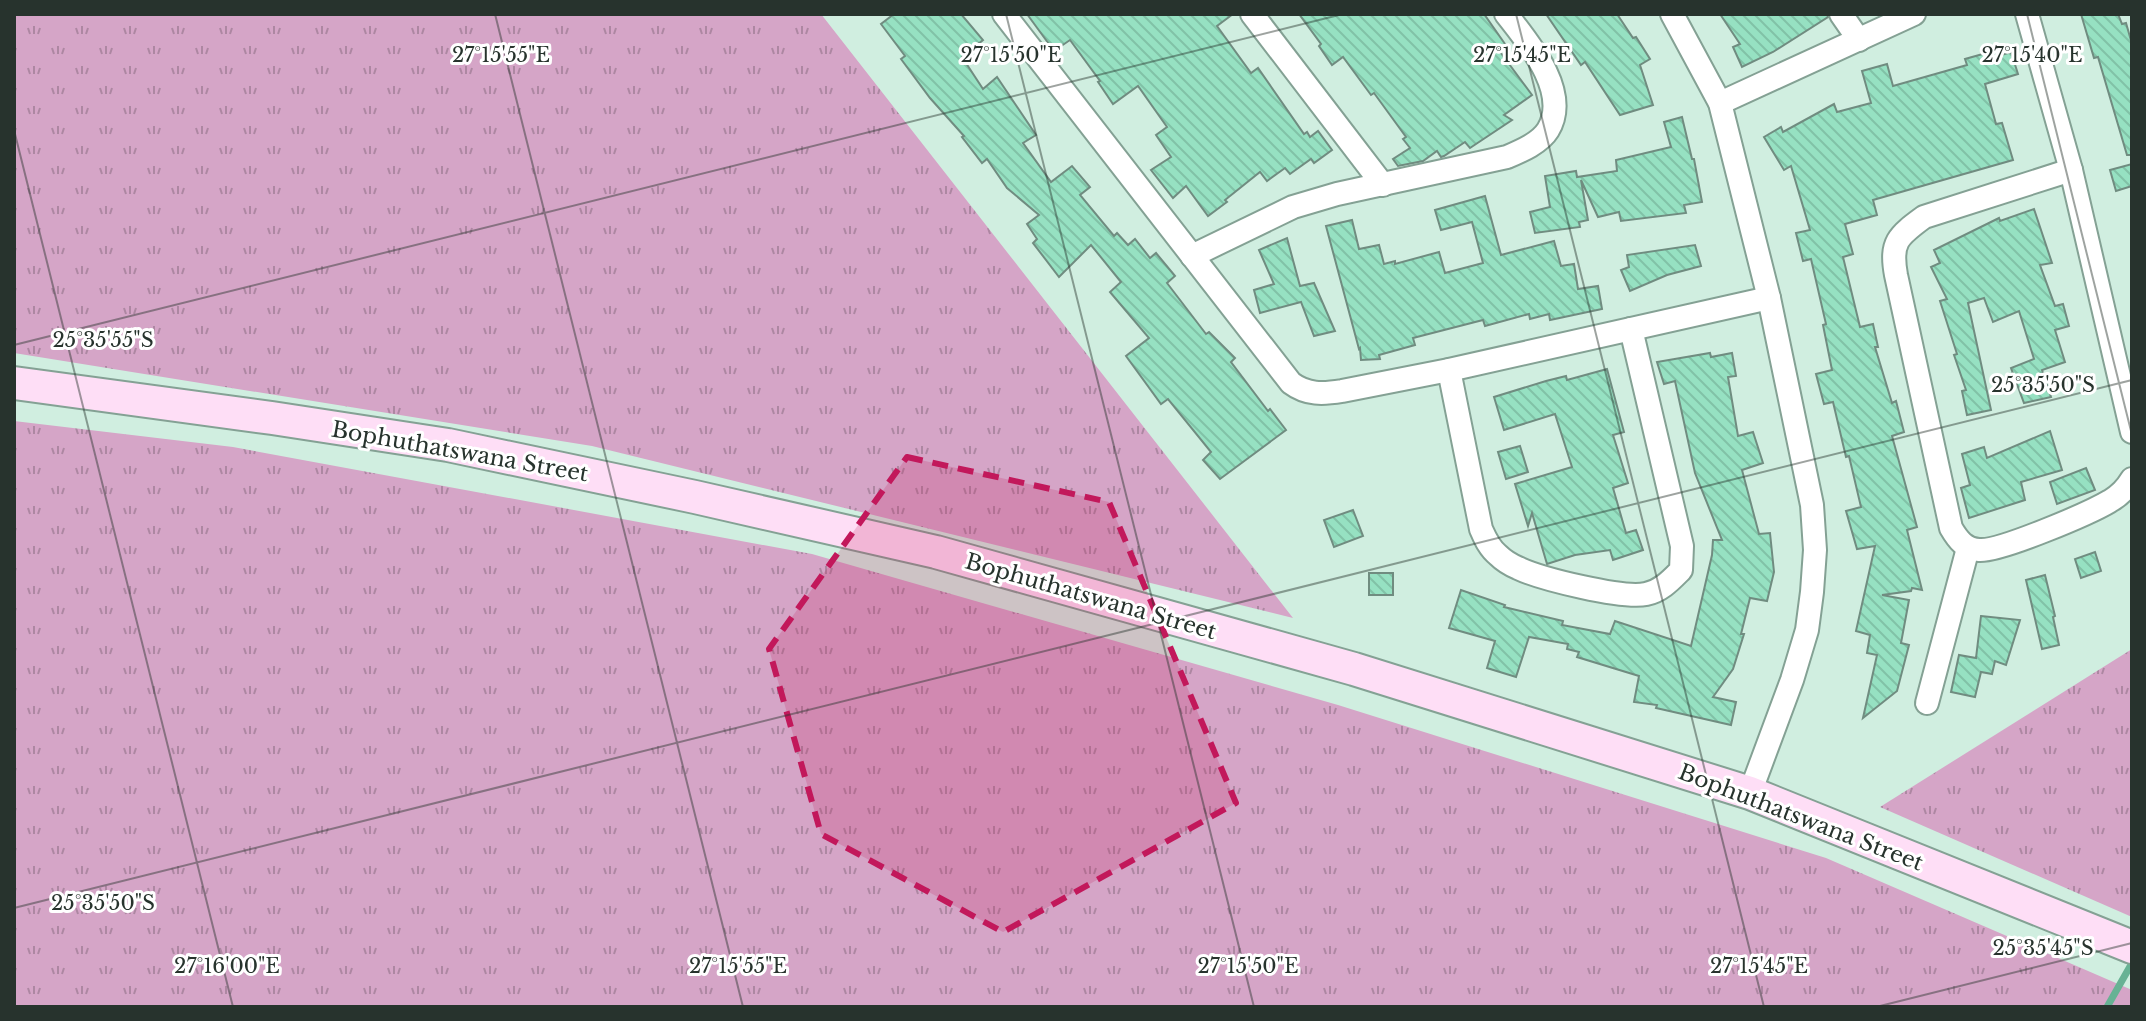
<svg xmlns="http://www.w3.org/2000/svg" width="2146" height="1021" font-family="'Libre Baskerville',serif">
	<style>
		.grass { fill: url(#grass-tufts) }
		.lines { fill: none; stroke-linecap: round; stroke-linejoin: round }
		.stream { stroke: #67b294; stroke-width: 7 }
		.building { fill: url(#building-back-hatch); stroke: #708c80; stroke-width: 2 }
		.street-casing { stroke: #84a194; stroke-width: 26 }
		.secondary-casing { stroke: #84a194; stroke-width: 36 }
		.street { stroke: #fff; stroke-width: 22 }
		.secondary { stroke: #fedef6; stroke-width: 32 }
		.marked { fill: #c2185b; fill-opacity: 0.2; stroke: #c2185b; stroke-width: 6; stroke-dasharray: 16 10; stroke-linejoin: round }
		.ticks { fill: none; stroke: #27332d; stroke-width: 2; stroke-opacity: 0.45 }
		.labels { text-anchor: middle; stroke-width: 6; stroke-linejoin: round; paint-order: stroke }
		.street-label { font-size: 22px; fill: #27332d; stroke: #fff }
		.ticks-label { font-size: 20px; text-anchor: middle; fill: #27332d; stroke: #fff; stroke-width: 6; stroke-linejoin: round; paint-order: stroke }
	</style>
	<defs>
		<pattern id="grass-tufts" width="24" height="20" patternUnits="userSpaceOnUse" patternTransform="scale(2)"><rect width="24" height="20" fill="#d5a5c7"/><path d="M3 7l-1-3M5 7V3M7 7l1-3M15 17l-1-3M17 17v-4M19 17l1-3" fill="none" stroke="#ad87a2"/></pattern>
		<pattern id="building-back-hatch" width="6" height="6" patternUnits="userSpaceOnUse" patternTransform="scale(2)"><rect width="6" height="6" fill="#96e1c2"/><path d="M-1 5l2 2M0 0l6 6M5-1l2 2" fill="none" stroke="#81c2a7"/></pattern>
	</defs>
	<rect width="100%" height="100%" fill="#d0eee0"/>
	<g class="grass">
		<path d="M14,14H821L1293,618L592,446L14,353Z"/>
		<path d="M14,421L233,447L812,554L1338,705L1826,858L2132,990V1007H14Z"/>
		<path d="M2132,649V917L1880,807Z"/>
	</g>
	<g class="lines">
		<path class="stream" d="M2107,1007L2132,963"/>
	</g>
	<g class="building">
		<path d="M894,14H961L983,40L962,57L983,89L997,77L1036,135L1023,143L1051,182L1072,166L1090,187L1080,195L1114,236L1117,233L1128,245L1135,239L1150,258L1156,253L1175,276L1167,283L1206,334L1209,332L1235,358L1231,362L1268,411L1270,409L1286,430L1220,479L1203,460L1211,452L1168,399L1161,404L1126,356L1149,338L1110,292L1121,282L1091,245L1059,277L1033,243L1037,239L1027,224L1039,215L1007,188L987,159L982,163L962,137L964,136L930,98L901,59L905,56L881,24Z"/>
		<path d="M1027,14H1233L1217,26L1251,73L1258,68L1304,134L1307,132L1310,137L1318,131L1332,150L1314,163L1311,159L1290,174L1285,168L1267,181L1260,172L1225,200L1227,202L1208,216L1186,186L1173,198L1151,170L1171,157L1156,135L1167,127L1138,86L1113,104L1098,82L1100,81L1070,40L1054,51Z"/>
		<path d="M1299,14H1484L1505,44L1498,49L1532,95L1504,115L1512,120L1470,148L1465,142L1444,156L1441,157L1437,151L1423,161L1398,166L1393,159L1410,148L1403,139L1406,137L1374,93L1371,95L1343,57L1332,65L1319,46L1321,44Z"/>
		<path d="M1546,14H1617L1633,38L1636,37L1650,59L1640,65L1653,105L1620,115L1585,62L1581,65Z"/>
		<path d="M1720,14H1827L1828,17L1773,52L1742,67L1733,47L1740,44Z"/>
		<path d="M2081,14H2118L2122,24L2126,23L2132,44V155H2127L2098,57L2094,58Z"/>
		<path d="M1990,52L1992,58L2011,52L2018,74L1985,84L1996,124L2002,123L2013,160L1873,200L1877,215L1845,224L1853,254L1843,257L1860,327L1873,324L1878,347H1875L1892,403L1896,401L1904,432L1892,436L1917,527L1907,530L1922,590L1912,588L1911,591L1882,595L1909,600L1901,643L1909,645L1897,691L1863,718L1877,655L1867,653L1870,635L1856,631L1875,546L1857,549L1846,511L1861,507L1849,456L1846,457L1833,402L1824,404L1816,374L1832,370L1823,325L1826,324L1811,259L1803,261L1796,233L1810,230L1791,166L1784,170L1764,137L1781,127L1783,132L1834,104L1837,112L1871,103L1862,71L1887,64L1893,86L1967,65L1965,59Z"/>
		<path d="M1682,117L1692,159H1694L1702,202L1684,205L1686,213L1621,221L1619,212L1598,217L1581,180L1588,220L1579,222L1580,227L1535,233L1530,212L1550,207L1545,176L1576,171L1577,177L1617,171L1616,160L1671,147L1664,122Z"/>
		<path d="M2132,164V186L2116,191L2110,170Z"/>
		<path d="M1485,196L1501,255L1554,241L1561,266L1574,264L1578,289L1598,286L1602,309L1550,320L1549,314L1530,319L1529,314L1485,326L1483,320L1413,338L1415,345L1379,355L1380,359L1361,360L1360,348L1359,349L1326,226L1352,220L1359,249L1379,245L1384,264L1395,261V264L1439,252L1445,273L1483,263L1472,222L1441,230L1435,210Z"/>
		<path d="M2034,209L2052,263L2040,265L2055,306L2063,304L2069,326L2055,330L2065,362L2042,370L2051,397L2024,403L2011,368L2034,359L2019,311L1993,322L1984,298L1968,303L1991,410L1967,415L1962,391L1966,390L1954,355L1957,354L1940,301L1947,299L1931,267L1940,263L1934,250L1999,218L2000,221Z"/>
		<path d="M1287,238L1300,286L1314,283L1335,331L1314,336L1301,302L1260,313L1254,290L1274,284L1259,250Z"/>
		<path d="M1695,245L1701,266L1667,275L1630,291L1621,270L1629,267L1627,255Z"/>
		<path d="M1710,353L1711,357L1732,353L1736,376L1728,377L1738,436L1753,432L1763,463L1742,470L1759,534L1770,533L1774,572L1767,601L1750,598L1741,634H1744L1733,669L1713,697L1736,702L1731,725L1656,708L1657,705L1634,702L1639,676L1577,657L1579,652L1567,649L1568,644L1529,637L1516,677L1487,668L1495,641L1449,628L1461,590L1505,605L1504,607L1563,621L1562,625L1610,634L1615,621L1691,646L1712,555L1713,540H1722L1695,473L1675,381L1664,384L1657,362Z"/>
		<path d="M1607,369L1624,432L1613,435L1628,483L1613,488L1626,533L1636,530L1643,550L1613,560L1610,550L1575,555L1547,564L1532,513L1528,526L1515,484L1572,467L1555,414L1504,430L1494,397L1546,381L1566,376L1567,380Z"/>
		<path d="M2050,431L2062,470L2021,482L2025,500L1969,518L1961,488L1970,485L1962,454L1984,447L1987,458Z"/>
		<path d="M1520,446L1528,472L1506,479L1498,452Z"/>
		<path d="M2086,468L2095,490L2057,504L2050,482Z"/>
		<path d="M1353,510L1363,536L1334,547L1324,520Z"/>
		<path d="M2095,552L2101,571L2081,578L2075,559Z"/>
		<rect x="1369" y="573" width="24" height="22"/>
		<path d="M2045,575L2055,616L2053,617L2059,645L2042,649L2026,580Z"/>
		<path d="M1981,616L2020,620L2006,665L1995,661L1992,674L1981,672L1975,697L1951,692L1959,655L1976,658Z"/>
	</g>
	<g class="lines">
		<defs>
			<g id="street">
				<path d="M1004,14L1291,383C1307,395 1323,394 1342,391L1449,370L1769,298"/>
				<path d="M1252,14L1383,185"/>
				<path d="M1672,14L1720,103L1769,298L1812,505L1815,550L1812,592L1807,630L1792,680L1750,793"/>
				<path d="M1841,14L1859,40"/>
				<path d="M2027,14L2071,170L2132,432"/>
				<path d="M1720,103L1914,14"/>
				<path d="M2071,170L1924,217C1898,236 1890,242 1896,275L1951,528C1958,540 1965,549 1979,550C1999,552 2090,513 2110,501C2119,496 2126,489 2132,479"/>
				<path d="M1192,256L1293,207L1337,194L1507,157C1521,151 1540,143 1548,130C1571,92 1528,42 1506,14"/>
				<path d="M1449,370L1481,529C1485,538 1489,548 1498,555C1503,560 1511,565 1518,568C1541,579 1623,599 1646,594C1661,591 1671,580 1681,570L1682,546L1631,329"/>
				<path d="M1927,703L1968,548"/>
			</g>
			<path id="secondary" d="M14,383L272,418L448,445L695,497L936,552L1354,669L1750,793L2132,947"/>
		</defs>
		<use href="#street" class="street-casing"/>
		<use href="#secondary" class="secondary-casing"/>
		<use href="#street" class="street"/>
		<use href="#secondary" class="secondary"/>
	</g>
	<path class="marked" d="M907,457L1109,502L1236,803L1003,932L821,834L769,649Z"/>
	<path class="ticks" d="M495,14L743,1007M1006,14L1254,1007M1516,14L1764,1007M2027,14L2132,435M14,130L233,1007M14,345L1343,14M14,908L2132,380M1876,1007L2132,943"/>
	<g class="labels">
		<g class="street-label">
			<text transform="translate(460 451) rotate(10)" y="8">Bophuthatswana Street</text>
			<text transform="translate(1091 596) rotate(16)" y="8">Bophuthatswana Street</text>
			<text transform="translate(1801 817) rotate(21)" y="8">Bophuthatswana Street</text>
		</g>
	</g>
	<g class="ticks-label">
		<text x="501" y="62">27°15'55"E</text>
		<text x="1011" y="62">27°15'50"E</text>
		<text x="1522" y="62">27°15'45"E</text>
		<text x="2032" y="62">27°15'40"E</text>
		<text x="103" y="347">25°35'55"S</text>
		<text x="2043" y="392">25°35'50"S</text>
		<text x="103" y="910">25°35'50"S</text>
		<text x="2043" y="955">25°35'45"S</text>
		<text x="227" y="973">27°16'00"E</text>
		<text x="738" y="973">27°15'55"E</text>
		<text x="1248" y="973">27°15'50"E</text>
		<text x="1759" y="973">27°15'45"E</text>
	</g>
	<rect width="2146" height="1021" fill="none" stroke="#27332d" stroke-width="32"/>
</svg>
